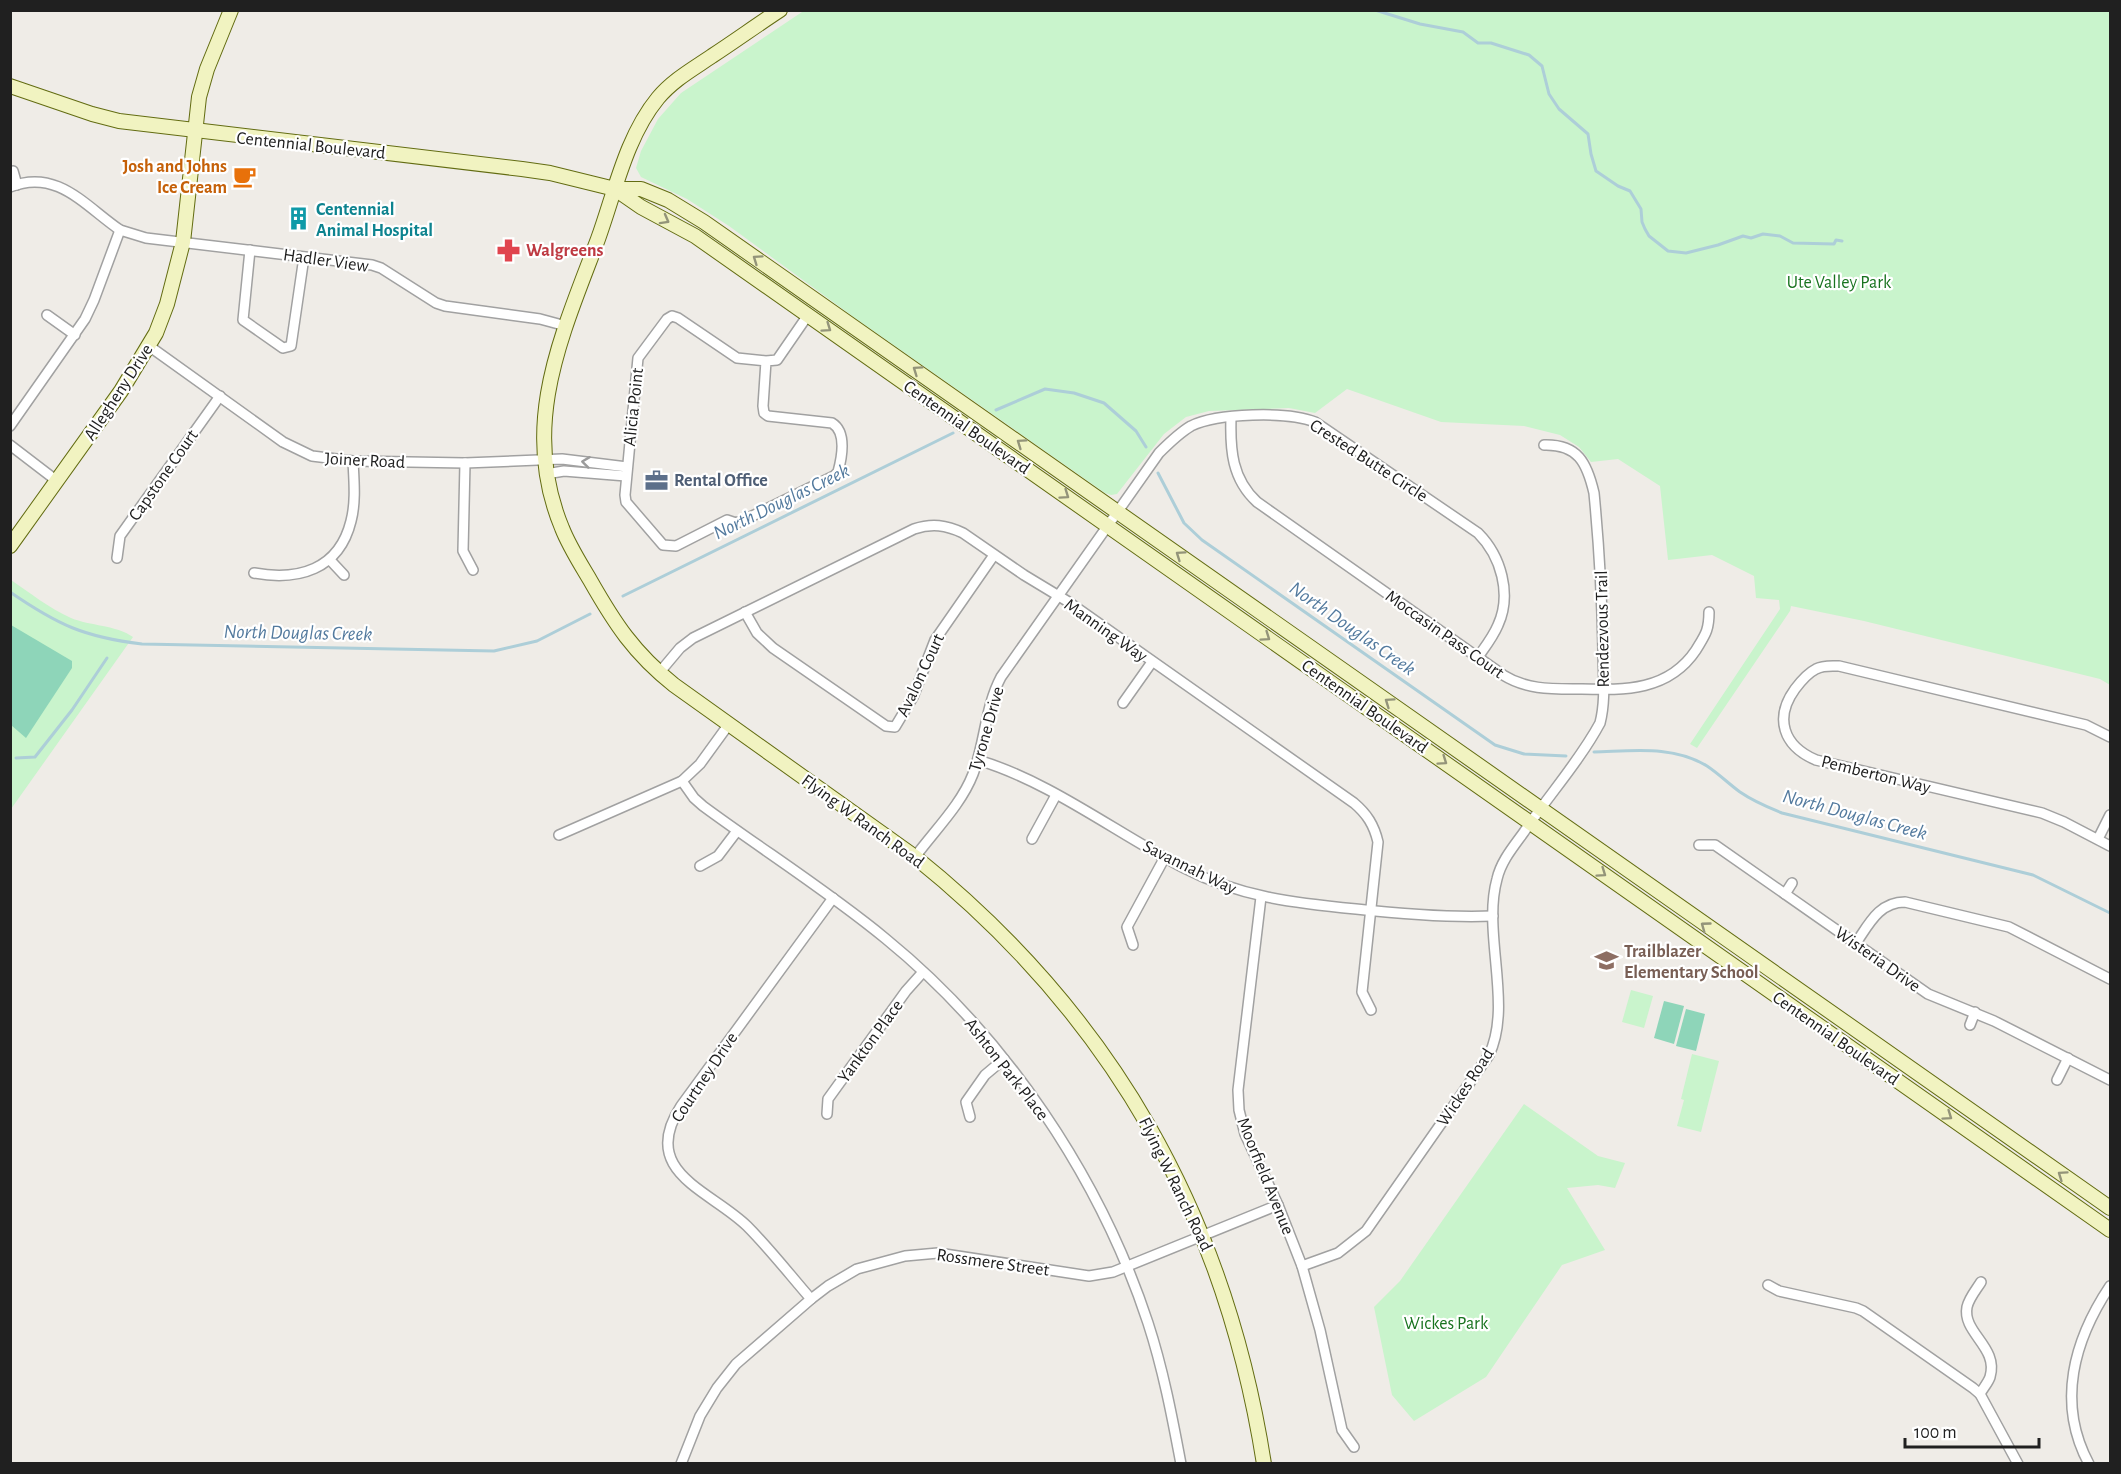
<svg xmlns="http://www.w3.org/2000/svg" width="2121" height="1474" font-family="'Alegreya Sans',sans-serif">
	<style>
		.park { fill: #c9f4cc }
		.pitch { fill: #8ed5b9 }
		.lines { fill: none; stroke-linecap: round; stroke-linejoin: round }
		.stream { stroke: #adced8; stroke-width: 3 }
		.street-casing { stroke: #a1a1a1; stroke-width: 12 }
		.secondary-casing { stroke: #636c12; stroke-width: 16 }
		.street { stroke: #fff; stroke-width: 9 }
		.secondary { stroke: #f1f3c1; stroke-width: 14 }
		.oneway { stroke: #939479 }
		.oneway2 { stroke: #9b9b9b }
		.labels { text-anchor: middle; stroke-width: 4.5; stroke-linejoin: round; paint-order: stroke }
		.street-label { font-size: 18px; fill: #202020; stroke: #fff }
		.food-label { font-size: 18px; font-weight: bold; fill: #c56008; stroke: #fff; text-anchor: end }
		.culture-label { font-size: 18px; font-weight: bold; fill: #0d838f; stroke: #fff; text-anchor: start }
		.health-label { font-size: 18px; font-weight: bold; fill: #be3a42; stroke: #fff; text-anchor: start }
		.park-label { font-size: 18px; fill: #18731f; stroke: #fff }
		.service-label { font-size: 18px; font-weight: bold; fill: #4e5e75; stroke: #fff; text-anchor: start }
		.education-label { font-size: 18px; font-weight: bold; fill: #785e54; stroke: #fff; text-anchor: start }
		.water-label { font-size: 20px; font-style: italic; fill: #537a9e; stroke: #fff }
	</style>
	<rect width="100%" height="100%" fill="#efece7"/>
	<g class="park">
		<path d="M805,10L2110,11V685L2100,679L1864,621L1791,606L1790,611L1697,748L1690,744L1780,609L1779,600L1756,598L1754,576L1712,555L1668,560L1660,486L1618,459L1591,462L1579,447L1560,435L1524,426L1441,422L1347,389L1315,413L1289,408L1209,411L1186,417L1164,434L1117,494L1111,495L1105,493L855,318L729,226L687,199L641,177L636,168L641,151L658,119L681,93Z"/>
		<path d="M11,580C30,593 49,608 71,618C90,626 116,625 133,637L11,809Z"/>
		<path d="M1631,990L1653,996L1644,1028L1622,1022Z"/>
		<path d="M1692,1054L1719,1061L1701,1132L1677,1126L1684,1100L1681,1099Z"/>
		<path d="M1524,1104L1598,1156L1625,1163L1615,1188L1598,1185L1567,1188L1605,1250L1562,1265L1486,1377L1414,1421L1392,1395L1374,1307L1400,1281Z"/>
	</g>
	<g class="pitch">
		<path d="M11,625L72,661V668L26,738L11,725Z"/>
		<path d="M1664,1001L1684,1006L1674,1044L1654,1038Z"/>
		<path d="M1686,1009L1705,1014L1696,1051L1676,1046Z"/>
	</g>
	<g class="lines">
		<g class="stream">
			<path d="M1104,10H1115"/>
			<path d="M1375,10L1420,24L1463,32L1478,43H1491L1529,55L1542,66L1549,94L1559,109L1588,134L1591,154L1596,171L1618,186L1630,191L1641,209L1642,222L1645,229L1649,236L1668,251L1686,253L1718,245L1743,236L1751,238L1763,234L1780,236L1793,243L1834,244L1836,240L1842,241"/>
			<path d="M996,410L1045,389L1074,393L1104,403L1136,431L1146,447"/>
			<path d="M1158,473L1184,523L1202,540L1495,745L1524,754L1566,756"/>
			<path d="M10,592C58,625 84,637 142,644L494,651L537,641L590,614"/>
			<path d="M623,596L953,433"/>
			<path d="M1594,752C1633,751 1673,745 1707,766C1719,774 1729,784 1740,792C1753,801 1767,807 1782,813L2033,875L2110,913"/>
			<path d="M16,758L35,757L72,710L107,658"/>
		</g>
		<defs>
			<g id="street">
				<path d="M13,171L17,185"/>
				<path d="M10,187C57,168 85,206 120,230L146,238L372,265L381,268L436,303L445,306L540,319L566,326"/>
				<path d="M250,250L243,320L283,348L291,346L304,257"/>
				<path d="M47,315L75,335"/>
				<path d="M149,346L283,442L312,456L353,461L465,463L562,459L627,467"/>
				<path d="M766,361L763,406L764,413L768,416L832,423C847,432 842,457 838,472L834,476L742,521L736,523L727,520L676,546L663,545L626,502L625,495L638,358L667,319L672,316L678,318L737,358L766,361L777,360L808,315"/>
				<path d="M1231,418C1230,450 1232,479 1257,502L1503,675C1527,690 1552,689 1579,689C1623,690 1668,692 1696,650C1705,635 1709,631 1709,612"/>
				<path d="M10,426L85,319L94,300L120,230"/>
				<path d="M10,445L57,481"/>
				<path d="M465,463L463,551L473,570"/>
				<path d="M546,474L564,471L626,476"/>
				<path d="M117,558L120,536L220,396"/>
				<path d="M330,560L344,575"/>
				<path d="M254,573C298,581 339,570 351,521C356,502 354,481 353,461"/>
				<path d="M745,612L757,633L773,648L886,726L895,727L913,697L935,640L994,555"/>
				<path d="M659,673L680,648L693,638L914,529C932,523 946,525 963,533L1024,575L1067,601L1354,803C1367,814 1374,825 1378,842L1362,992L1371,1010"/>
				<path d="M1123,703L1152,662"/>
				<path d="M2110,737L2086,725L1839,666C1831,666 1823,665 1816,669C1808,673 1801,681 1795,689C1774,718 1783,746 1816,760L2042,813L2064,822L2110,846"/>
				<path d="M978,760C1051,782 1116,833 1184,868C1240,897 1294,903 1356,909C1402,914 1447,918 1493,916"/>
				<path d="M682,781L694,798L703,806C764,851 828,891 886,939C1005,1036 1100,1177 1148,1323C1163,1369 1172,1416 1181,1464"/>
				<path d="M559,835L682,781L700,764L729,724"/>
				<path d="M1032,839L1056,795"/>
				<path d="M2098,839L2110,815"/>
				<path d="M1699,845H1715L1928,994L1994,1021L2110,1080"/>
				<path d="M915,857C934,831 961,805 973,774C985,743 985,707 1001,677L1159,453C1169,443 1179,433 1191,426C1217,413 1288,411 1315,422L1478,533C1501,556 1512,594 1498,625C1493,637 1485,647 1478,657"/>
				<path d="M700,866L718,856L737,831"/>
				<path d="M1785,894L1792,883"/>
				<path d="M1261,897L1238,1090L1239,1110L1245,1134L1278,1205L1302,1266L1320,1330L1342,1430L1354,1447"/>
				<path d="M1856,943C1869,924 1879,902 1905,902L2009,927L2110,979"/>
				<path d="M1133,945L1127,927L1165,857"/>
				<path d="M1970,1025L1975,1012"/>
				<path d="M2057,1080L2068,1058"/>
				<path d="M827,1114L828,1099L906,991L923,972"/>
				<path d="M970,1117L966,1102L985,1075L1004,1059"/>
				<path d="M1302,1266L1338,1253L1366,1231L1489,1055C1513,1005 1482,933 1497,879C1501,861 1514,846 1524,832C1548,796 1579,762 1600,723C1606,700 1603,674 1603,650C1602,597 1599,545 1594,493C1587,463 1578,444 1544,445"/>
				<path d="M1768,1285L1779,1291L1856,1308L1863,1311L1973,1388L1980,1394L2018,1464"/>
				<path d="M811,1299C790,1275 770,1249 747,1226C710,1190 638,1172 681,1106L833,898"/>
				<path d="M1980,1394C1983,1388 1988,1383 1990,1377C1999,1347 1962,1333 1967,1307C1969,1298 1976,1290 1981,1282"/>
				<path d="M681,1464L700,1416L717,1388L736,1364L811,1299L828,1286L857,1269L905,1256L938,1253L1089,1276L1113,1272L1278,1205"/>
				<path d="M2089,1464C2056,1403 2074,1340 2110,1286"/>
			</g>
			<g id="secondary">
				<path d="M780,10C757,25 735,41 712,56C693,69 673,80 658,98C626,137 615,192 598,239C562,335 519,425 562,528C569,546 580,563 590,580C615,624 634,653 674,685L915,857C1112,1015 1225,1215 1264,1464"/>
				<path d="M10,86L92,114L119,121L522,169L550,173L615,189H641L668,200L704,222C1174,549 1639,883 2110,1208"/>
				<path d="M615,189L641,207L695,236L2110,1230"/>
				<path d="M10,546L121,391L156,333L167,304L183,242L199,97L207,69L231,10"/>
			</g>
		</defs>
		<use href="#street" class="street-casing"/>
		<use href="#secondary" class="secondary-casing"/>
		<use href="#street" class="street"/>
		<use href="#secondary" class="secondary"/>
	</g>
	<defs><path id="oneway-chevron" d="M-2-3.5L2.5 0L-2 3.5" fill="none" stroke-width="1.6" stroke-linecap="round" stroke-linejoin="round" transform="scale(1.5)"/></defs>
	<g class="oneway">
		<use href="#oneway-chevron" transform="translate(665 220) rotate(29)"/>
		<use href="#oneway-chevron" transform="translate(757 259) rotate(-145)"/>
		<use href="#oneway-chevron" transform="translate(827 328) rotate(35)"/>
		<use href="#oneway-chevron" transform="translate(917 370) rotate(-145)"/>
		<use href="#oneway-chevron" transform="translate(1021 443) rotate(-145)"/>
		<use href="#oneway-chevron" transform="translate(1065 495) rotate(35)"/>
		<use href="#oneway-chevron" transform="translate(1180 555) rotate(-145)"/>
		<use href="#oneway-chevron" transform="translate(1266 637) rotate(35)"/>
		<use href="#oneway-chevron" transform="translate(1389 702) rotate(-145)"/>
		<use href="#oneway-chevron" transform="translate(1443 761) rotate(35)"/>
		<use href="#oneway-chevron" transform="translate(1602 873) rotate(35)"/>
		<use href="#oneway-chevron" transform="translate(1705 926) rotate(-144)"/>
		<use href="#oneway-chevron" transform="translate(1948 1116) rotate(35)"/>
		<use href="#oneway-chevron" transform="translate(2062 1175) rotate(-145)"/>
	</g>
	<use class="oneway2" href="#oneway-chevron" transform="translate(586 462) rotate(-173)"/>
	<defs>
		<symbol id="cafe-bare" viewBox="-9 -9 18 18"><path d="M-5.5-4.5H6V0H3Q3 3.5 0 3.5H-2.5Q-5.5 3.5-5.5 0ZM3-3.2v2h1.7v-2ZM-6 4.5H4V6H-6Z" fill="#e8710a" stroke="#fff" stroke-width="2.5" paint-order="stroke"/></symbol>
		<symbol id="building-bare" viewBox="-9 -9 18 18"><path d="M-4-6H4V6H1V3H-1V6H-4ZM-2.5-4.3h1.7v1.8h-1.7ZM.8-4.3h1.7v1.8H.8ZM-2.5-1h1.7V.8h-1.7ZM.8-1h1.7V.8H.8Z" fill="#0f9aa8" stroke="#fff" stroke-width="2.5" paint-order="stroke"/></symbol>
		<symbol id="pharmacy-bare" viewBox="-9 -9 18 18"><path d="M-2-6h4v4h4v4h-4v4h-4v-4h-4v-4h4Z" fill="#e0444e" stroke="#fff" stroke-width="2.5" paint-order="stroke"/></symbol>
		<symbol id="office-bare" viewBox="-9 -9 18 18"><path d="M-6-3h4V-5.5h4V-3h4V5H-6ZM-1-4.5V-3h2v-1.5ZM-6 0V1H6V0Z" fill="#5c6f8a" stroke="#fff" stroke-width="2.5" paint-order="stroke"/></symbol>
		<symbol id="school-bare" viewBox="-9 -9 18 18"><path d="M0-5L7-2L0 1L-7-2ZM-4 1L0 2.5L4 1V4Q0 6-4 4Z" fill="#8d6e63" stroke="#fff" stroke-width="2.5" paint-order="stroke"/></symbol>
	</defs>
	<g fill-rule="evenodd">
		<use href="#cafe-bare" x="228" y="160" width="33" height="33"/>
		<use href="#building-bare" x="282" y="202" width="33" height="33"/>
		<use href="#pharmacy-bare" x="492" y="234" width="33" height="33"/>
		<use href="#office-bare" x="640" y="464" width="33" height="33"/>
		<use href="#school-bare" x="1590" y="944" width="33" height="33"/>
	</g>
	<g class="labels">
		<g class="street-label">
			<text transform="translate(311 145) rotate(6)" y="6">Centennial Boulevard</text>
			<text transform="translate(326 260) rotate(8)" y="6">Hadler View</text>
			<text transform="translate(118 392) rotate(-57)" y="6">Allegheny Drive</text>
			<text transform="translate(633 407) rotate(-84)" y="6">Alicia Point</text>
			<text transform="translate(967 427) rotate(35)" y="6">Centennial Boulevard</text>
			<text transform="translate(365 460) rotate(3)" y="6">Joiner Road</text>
			<text transform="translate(1369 460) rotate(33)" y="6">Crested Butte Circle</text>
			<text transform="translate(163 475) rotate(-55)" y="6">Capstone Court</text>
			<text transform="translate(1602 629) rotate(-91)" y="6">Rendezvous Trail</text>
			<text transform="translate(1106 630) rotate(35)" y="6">Manning Way</text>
			<text transform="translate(1445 634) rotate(35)" y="6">Moccasin Pass Court</text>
			<text transform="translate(920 675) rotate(-65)" y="6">Avalon Court</text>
			<text transform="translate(1365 706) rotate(35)" y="6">Centennial Boulevard</text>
			<text transform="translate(986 729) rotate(-74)" y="6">Tyrone Drive</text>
			<text transform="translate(1876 774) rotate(14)" y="6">Pemberton Way</text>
			<text transform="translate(863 821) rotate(36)" y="6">Flying W Ranch Road</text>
			<text transform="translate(1190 867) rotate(26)" y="6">Savannah Way</text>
			<text transform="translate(1878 959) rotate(35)" y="6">Wisteria Drive</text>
			<text transform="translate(1836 1038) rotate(35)" y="6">Centennial Boulevard</text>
			<text transform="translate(870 1041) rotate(-54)" y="6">Yankton Place</text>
			<text transform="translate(1007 1069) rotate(52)" y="6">Ashton Park Place</text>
			<text transform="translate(704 1077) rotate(-56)" y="6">Courtney Drive</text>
			<text transform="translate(1465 1087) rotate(-57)" y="6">Wickes Road</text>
			<text transform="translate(1266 1176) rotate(68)" y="6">Moorfield Avenue</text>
			<text transform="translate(1176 1184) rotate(64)" y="6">Flying W Ranch Road</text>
			<text transform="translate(993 1262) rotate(8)" y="6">Rossmere Street</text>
		</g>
		<g class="food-label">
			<text x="227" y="172">Josh and Johns<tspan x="227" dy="21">Ice Cream</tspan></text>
		</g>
		<g class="culture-label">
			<text x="316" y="215">Centennial<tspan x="316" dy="21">Animal Hospital</tspan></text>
		</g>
		<g class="health-label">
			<text x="526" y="256">Walgreens</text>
		</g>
		<g class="park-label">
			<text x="1839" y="288">Ute Valley Park</text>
			<text x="1446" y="1329">Wickes Park</text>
		</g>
		<g class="service-label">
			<text x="674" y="486">Rental Office</text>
		</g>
		<g class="education-label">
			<text x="1624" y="957">Trailblazer<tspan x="1624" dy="21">Elementary School</tspan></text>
		</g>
		<g class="water-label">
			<text transform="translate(781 501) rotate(-26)" y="7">North Douglas Creek</text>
			<text transform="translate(1353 628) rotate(35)" y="7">North Douglas Creek</text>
			<text transform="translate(298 632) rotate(1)" y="7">North Douglas Creek</text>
			<text transform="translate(1855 814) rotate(15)" y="7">North Douglas Creek</text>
		</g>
	</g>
	<rect width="2121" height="1474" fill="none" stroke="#202020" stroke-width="24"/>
	<path d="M1905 1438v9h134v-9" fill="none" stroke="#202020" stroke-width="3"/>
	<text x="1914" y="1438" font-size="18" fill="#202020" stroke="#ffffff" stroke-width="4.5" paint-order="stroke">100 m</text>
</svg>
